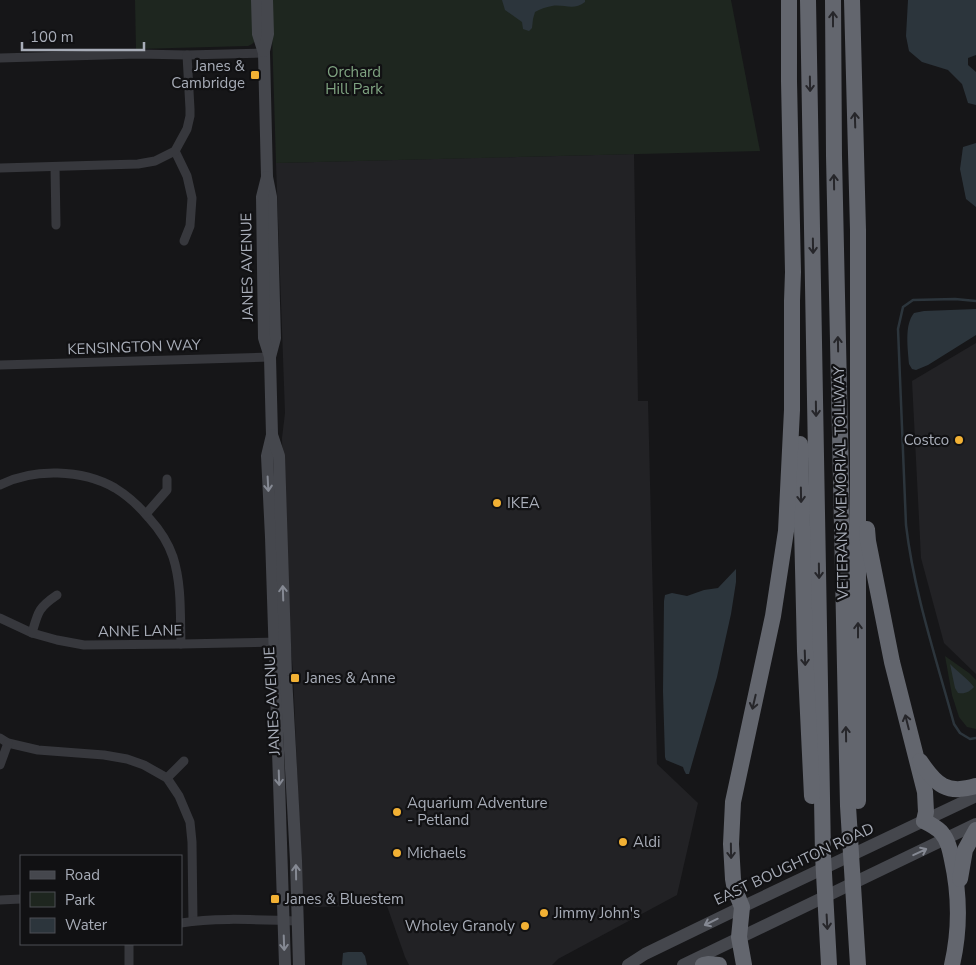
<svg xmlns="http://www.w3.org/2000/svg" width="976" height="965" font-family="'Nunito Sans',sans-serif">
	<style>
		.built { fill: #222225 }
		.green { fill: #1e261f }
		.water { fill: #2c353c }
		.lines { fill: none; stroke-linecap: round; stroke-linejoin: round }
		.stream { stroke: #2c353c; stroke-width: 2.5 }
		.street { stroke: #37383d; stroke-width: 9 }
		.secondary { stroke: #45474d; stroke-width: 12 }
		.highway { stroke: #63666e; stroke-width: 16 }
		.oneway { stroke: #26262a }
		.oneway2 { stroke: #858993 }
		.poi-dot { fill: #f2b134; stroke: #111113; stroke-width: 2 }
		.labels { text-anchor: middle; stroke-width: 4.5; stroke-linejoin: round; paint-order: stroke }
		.poi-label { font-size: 15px; fill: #a8adb8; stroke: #111113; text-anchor: start }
		.park-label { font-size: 15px; fill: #7fa381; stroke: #111113 }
		.street-label { font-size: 15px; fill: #a8adb8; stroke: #111113 }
	</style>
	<rect width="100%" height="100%" fill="#161618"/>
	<g class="built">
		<path d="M634,154L638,401H648L657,764L698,803L677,895L558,959L552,965H409L405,957L386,903L361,906L317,907L312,906L309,904L305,899L302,892L293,672L287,600L282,438L285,413L276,163Z"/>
		<path d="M976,343V674L944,643L921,558L912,381Z"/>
	</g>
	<g class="green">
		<path d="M135,0H255V41L252,44L248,46L136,49Z"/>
		<path d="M271,0H731L760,151L276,163Z"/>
		<path d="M945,656L969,673L976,680V729L967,727L959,717L952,695Z"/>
	</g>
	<g class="water">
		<path d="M502,0H585V2C574,11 564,4 552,6C546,7 540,9 535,12L533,19L532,28L529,31L523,29L522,22L505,10Z"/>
		<path d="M908,0H976V55L968,58V65L976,72V105L968,103L962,84L948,70L922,62L909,51L906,36Z"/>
		<path d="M976,143V207L966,199L960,169L963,147Z"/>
		<path d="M976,309V335L928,365L916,370L912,369L909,364C908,349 904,325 914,313L924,311Z"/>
		<path d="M736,569V582L731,614L717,677L689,774H686L684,770L683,767L666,760L665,757L663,691L664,601L665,595L672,593L687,596L704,590L718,588Z"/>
		<path d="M950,664C958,672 967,678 974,687C969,692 966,694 958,693L955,688Z"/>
		<path d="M348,952H362L365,956L367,965H342L343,953Z"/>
	</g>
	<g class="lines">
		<path class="stream" d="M976,301L955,299L913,300L903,307L898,329L906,525C914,593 936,658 954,724L960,733L970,739L976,738"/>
		<g class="street">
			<path d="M0,58L138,54L187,55L264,53"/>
			<path d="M175,151L187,176L192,198L190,226L184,241"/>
			<path d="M55,167L56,225"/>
			<path d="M0,168L138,164L155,161L175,151L187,129L190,116V109L187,55"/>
			<path d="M0,365L270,357"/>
			<path d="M0,485C33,468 82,469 115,488C128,496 139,506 149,518C159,529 168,542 173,557C182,585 180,616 181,644"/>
			<path d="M146,514L167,490V479"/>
			<path d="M0,618L32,633L57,640L84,645L181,644L280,642"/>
			<path d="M32,633C38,612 38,608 57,595"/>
			<path d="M0,738L8,743L38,750L104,755L127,759L144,765L167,778L179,796L190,822L192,842L193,921"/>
			<path d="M0,765L8,743"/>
			<path d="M167,778L184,761"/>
			<path d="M0,900L21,899"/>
			<path d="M181,923C218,917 260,920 297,921"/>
			<path d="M129,965V944"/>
		</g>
		<g class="secondary">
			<path d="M257,0L258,34L264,53L267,177L271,197L275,338L270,357"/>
			<path d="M264,51L268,34L267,0"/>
			<path d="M267,177L262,197L264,338L270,357L271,397L272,435L267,456L271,537L285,965"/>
			<path d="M272,435L279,456L286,676L296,861L299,965"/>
			<path d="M628,965L645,954L742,907L976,796"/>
			<path d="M683,965L976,824"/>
		</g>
		<g class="highway">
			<path d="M808,0L823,855L829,965"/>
			<path d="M833,0L834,156L848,806L858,965"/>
			<path d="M852,0L858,230V801"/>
			<path d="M800,444L805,651L812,796"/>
			<path d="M867,529L868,541L892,662L925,792L926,812L924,821C930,824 936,827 941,832C948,840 950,850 952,860C960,896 960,930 952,965"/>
			<path d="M920,761C936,785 947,795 976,786"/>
			<path d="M960,879L965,850L976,830"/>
			<path d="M703,965L708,964L719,965"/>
			<path d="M744,965L739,937L742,907L735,890L733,879L731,844L733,802L773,616L786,531L792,410V301L793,272L789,81V0"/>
		</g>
	</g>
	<defs><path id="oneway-shaft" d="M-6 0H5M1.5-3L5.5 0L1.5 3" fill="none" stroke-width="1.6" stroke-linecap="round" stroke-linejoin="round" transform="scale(1.25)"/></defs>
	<g class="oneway">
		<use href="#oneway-shaft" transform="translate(833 19) rotate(-90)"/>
		<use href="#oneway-shaft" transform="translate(810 84) rotate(89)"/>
		<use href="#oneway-shaft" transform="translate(855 120) rotate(-92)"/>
		<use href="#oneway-shaft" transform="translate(834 182) rotate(-91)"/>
		<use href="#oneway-shaft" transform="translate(813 246) rotate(89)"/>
		<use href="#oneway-shaft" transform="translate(838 344) rotate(-91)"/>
		<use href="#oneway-shaft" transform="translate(816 409) rotate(89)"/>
		<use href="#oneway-shaft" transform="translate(801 495) rotate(89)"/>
		<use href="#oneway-shaft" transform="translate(819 571) rotate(89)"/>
		<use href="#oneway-shaft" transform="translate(858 630) rotate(-90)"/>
		<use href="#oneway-shaft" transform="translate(805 658) rotate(88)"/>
		<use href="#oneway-shaft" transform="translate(754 702) rotate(103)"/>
		<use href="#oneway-shaft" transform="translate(907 722) rotate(-104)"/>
		<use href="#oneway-shaft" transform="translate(846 734) rotate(-91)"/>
		<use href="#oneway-shaft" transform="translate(731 851) rotate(89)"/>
		<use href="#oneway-shaft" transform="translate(827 922) rotate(87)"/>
	</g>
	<g class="oneway2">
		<use href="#oneway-shaft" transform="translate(268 484) rotate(87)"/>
		<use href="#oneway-shaft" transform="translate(283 593) rotate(-92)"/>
		<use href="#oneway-shaft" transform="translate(279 778) rotate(88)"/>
		<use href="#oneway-shaft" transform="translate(920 852) rotate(-25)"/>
		<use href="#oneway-shaft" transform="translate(296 872) rotate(-91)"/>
		<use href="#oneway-shaft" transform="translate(711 922) rotate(154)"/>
		<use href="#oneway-shaft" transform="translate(284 943) rotate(88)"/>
	</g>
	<g class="poi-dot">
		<rect x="250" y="70" width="10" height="10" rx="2.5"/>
		<circle cx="959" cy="440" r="5"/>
		<circle cx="497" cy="503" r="5"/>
		<rect x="290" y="673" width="10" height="10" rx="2.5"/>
		<circle cx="397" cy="812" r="5"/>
		<circle cx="623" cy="842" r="5"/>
		<circle cx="397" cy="853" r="5"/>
		<rect x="270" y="894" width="10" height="10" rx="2.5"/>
		<circle cx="544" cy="913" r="5"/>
		<circle cx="525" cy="926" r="5"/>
	</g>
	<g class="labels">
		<g class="poi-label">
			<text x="245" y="71" text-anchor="end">Janes &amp;<tspan x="245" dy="17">Cambridge</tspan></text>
			<text x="949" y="445" text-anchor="end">Costco</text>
			<text x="507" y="508">IKEA</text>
			<text x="305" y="683">Janes &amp; Anne</text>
			<text x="407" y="808">Aquarium Adventure<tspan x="407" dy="17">- Petland</tspan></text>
			<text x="633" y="847">Aldi</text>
			<text x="407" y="858">Michaels</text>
			<text x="285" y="904">Janes &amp; Bluestem</text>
			<text x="554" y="918">Jimmy John's</text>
			<text x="515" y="931" text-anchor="end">Wholey Granoly</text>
		</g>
		<g class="park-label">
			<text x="354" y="77">Orchard<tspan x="354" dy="17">Hill Park</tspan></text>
		</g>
		<g class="street-label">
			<text transform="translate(247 267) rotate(-91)" y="5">JANES AVENUE</text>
			<text transform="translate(134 347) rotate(-2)" y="5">KENSINGTON WAY</text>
			<text transform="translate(841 483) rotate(-91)" y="5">VETERANS MEMORIAL TOLLWAY</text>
			<text transform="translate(140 631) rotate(-1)" y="5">ANNE LANE</text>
			<text transform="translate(272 701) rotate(-93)" y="5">JANES AVENUE</text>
			<text transform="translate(794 864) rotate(-25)" y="5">EAST BOUGHTON ROAD</text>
		</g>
	</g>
	<rect x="20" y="855" width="162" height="90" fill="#111113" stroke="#4d4f55"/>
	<rect x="30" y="871" width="25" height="8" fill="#45474d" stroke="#4d4f55"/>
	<text x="65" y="880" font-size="15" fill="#a8adb8">Road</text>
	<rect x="30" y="892" width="25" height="15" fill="#1e261f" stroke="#4d4f55"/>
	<text x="65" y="905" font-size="15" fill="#a8adb8">Park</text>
	<rect x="30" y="918" width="25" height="15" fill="#2c353c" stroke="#4d4f55"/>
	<text x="65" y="930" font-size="15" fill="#a8adb8">Water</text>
	<path d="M22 42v8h122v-8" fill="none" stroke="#a8adb8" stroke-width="2.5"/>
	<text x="30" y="42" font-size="15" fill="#a8adb8" stroke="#111113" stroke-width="4" paint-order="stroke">100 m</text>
</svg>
